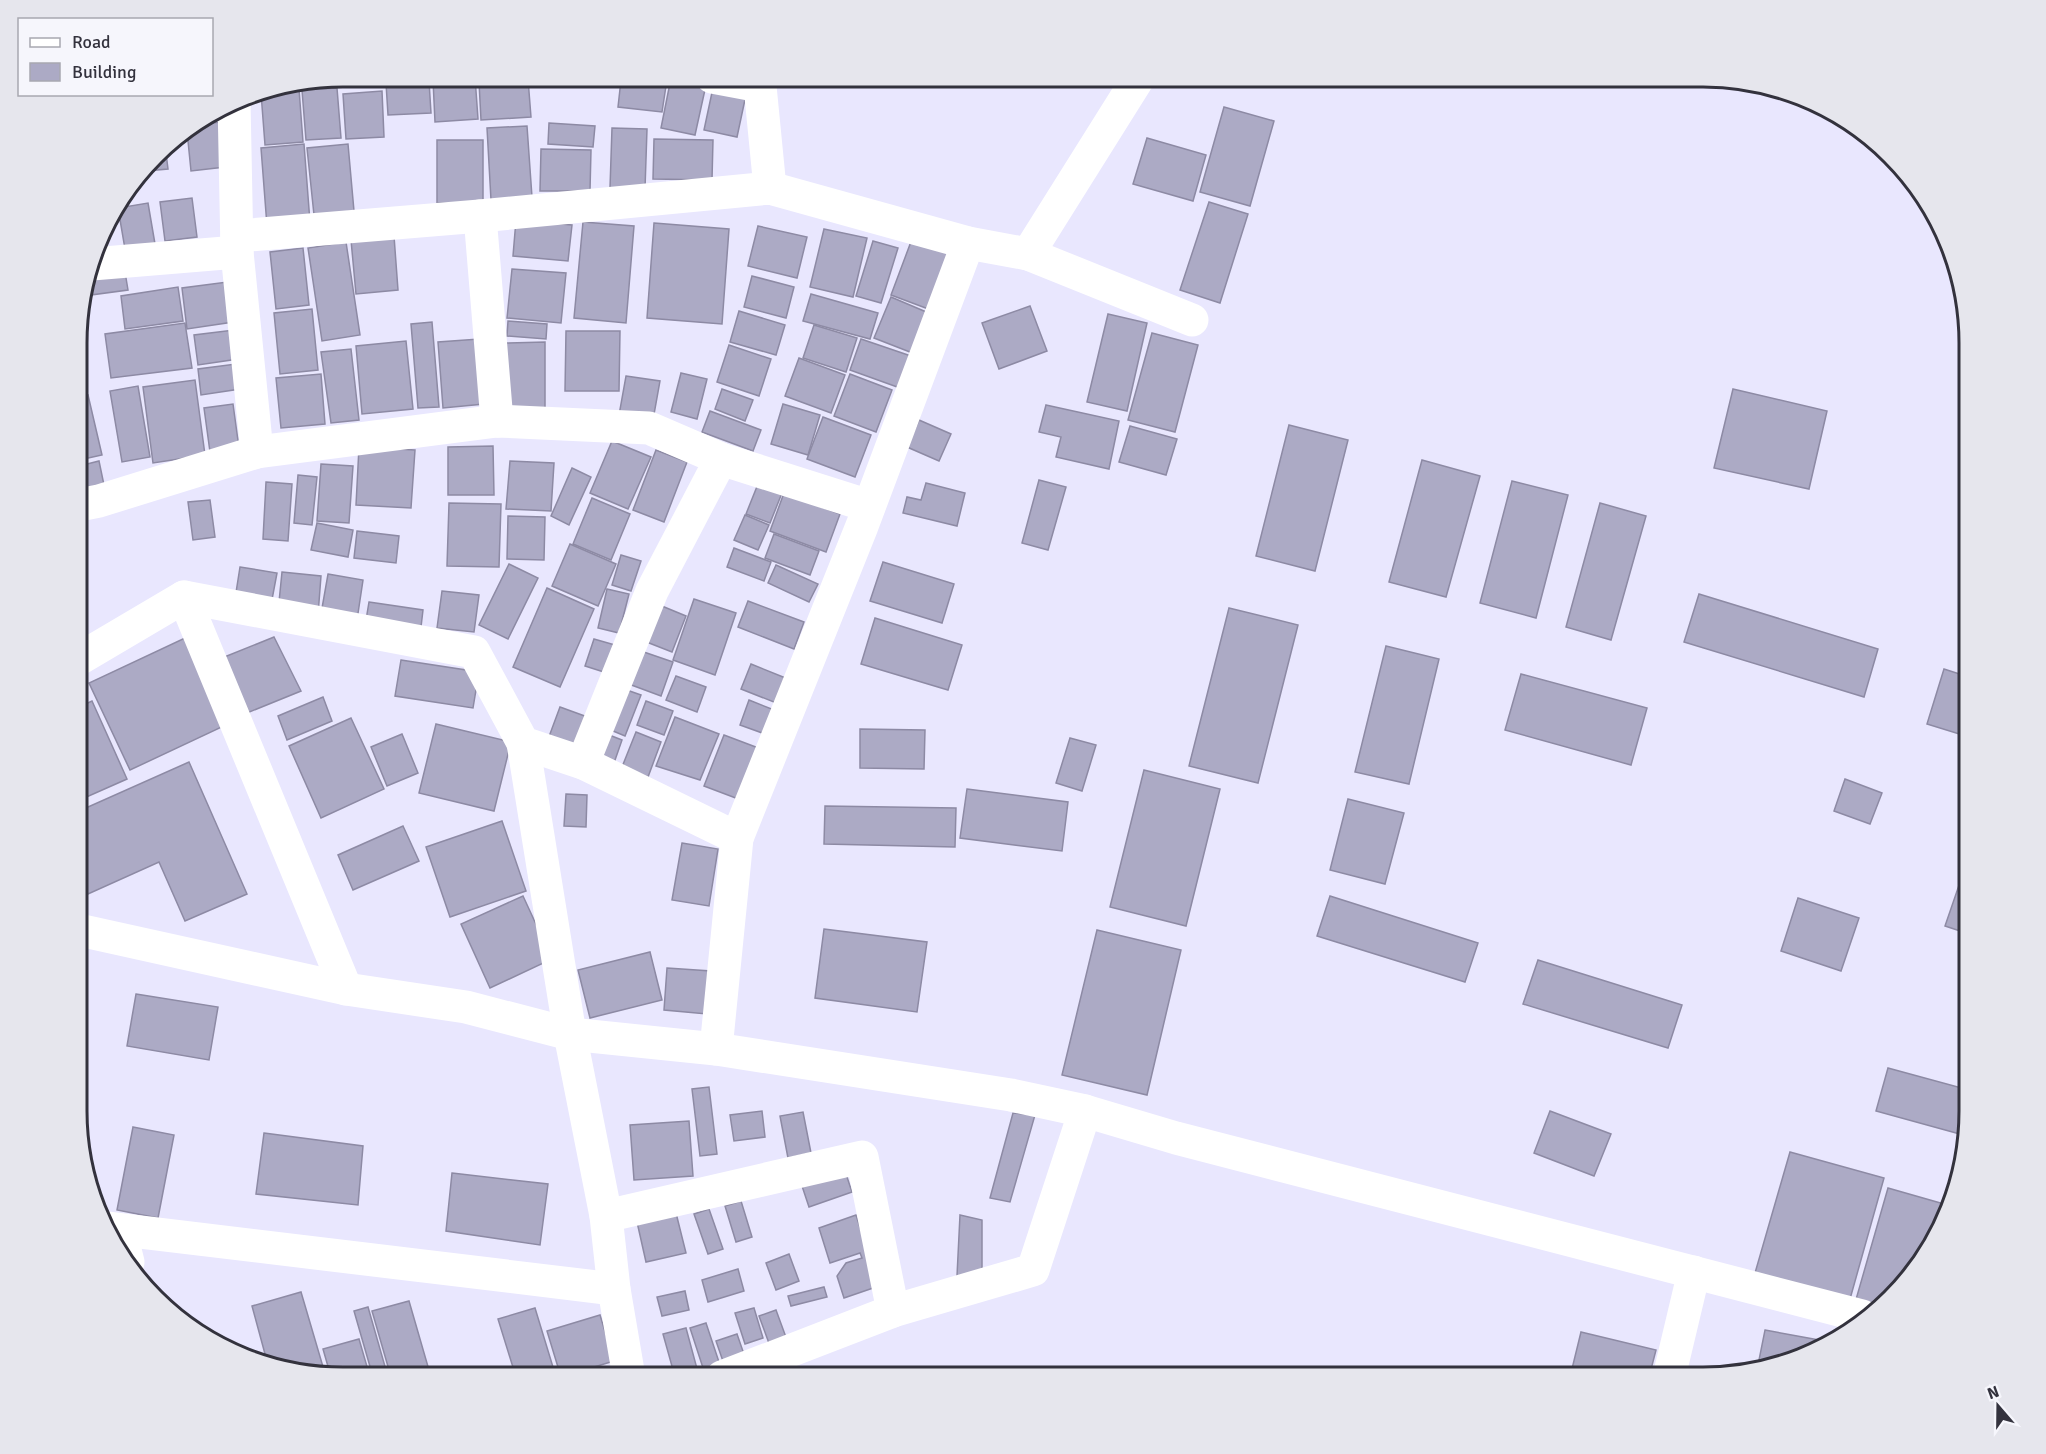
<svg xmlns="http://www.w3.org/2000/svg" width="2046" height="1454" font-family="Signika,sans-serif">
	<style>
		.building { fill: #acaac5; stroke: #8d8aa4; stroke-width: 1.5 }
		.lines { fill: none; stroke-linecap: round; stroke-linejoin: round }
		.minor { stroke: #fff; stroke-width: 33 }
		.rim { fill: none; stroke: #33323d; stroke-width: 3 }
	</style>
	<rect width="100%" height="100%" fill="#e9e7fe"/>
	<g class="building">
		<path d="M475,77L478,119L435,122L433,80Z"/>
		<path d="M671,78L706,85L695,135L661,128Z"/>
		<path d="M528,79L531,117L481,120L479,82Z"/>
		<path d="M621,80L666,86L662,112L618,107Z"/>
		<path d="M429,81L431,113L388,115L386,83Z"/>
		<path d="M714,83L747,90L737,137L704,130Z"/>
		<path d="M337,88L341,138L306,140L302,90Z"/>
		<path d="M299,89L303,142L265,145L261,93Z"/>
		<path d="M382,91L384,137L346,139L343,94Z"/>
		<path d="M1224,107L1274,121L1250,206L1200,192Z"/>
		<path d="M220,122L225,167L191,171L187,131L197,125Z"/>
		<path d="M549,123L595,126L593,147L548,144Z"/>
		<path d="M527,126L532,197L491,200L487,128Z"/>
		<path d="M612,128L647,129L645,189L610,188Z"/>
		<path d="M1147,138L1206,155L1193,201L1133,184Z"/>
		<path d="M654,139L713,140L712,180L653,179Z"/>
		<rect x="437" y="140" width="46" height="63"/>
		<path d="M304,144L310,222L267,226L261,148Z"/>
		<path d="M348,144L354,211L314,215L307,148Z"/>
		<path d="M165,145L168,169L145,171Z"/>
		<path d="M541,149L591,150L590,191H540Z"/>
		<path d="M192,198L197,237L165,241L160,202Z"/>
		<path d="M1209,202L1248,214L1220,303L1180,290Z"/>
		<path d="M148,203L155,244L125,249L118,208Z"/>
		<path d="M516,220L572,225L568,261L513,256Z"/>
		<path d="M583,222L634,226L626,323L574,318Z"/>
		<path d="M654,223L729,229L722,324L647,318Z"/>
		<path d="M758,226L807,237L797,278L748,266Z"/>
		<path d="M824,229L867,238L853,297L810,287Z"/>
		<path d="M394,236L398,290L356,294L351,240Z"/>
		<path d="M912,239L952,254L931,310L891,295Z"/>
		<path d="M873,241L898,248L881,303L856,296Z"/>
		<path d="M346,242L360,335L322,341L308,248Z"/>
		<path d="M303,248L309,305L276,309L270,252Z"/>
		<path d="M512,269L566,273L561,323L507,318Z"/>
		<path d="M125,272L128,290L83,296L88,277Z"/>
		<path d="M752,276L794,287L786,318L744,307Z"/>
		<path d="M235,281L240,321L187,329L182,288Z"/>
		<path d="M178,287L183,321L125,329L121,296Z"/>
		<path d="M811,294L878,313L870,339L803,321Z"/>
		<path d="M891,297L931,314L915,354L874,338Z"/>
		<path d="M1030,306L1047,351L999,369L982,323Z"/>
		<path d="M312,309L318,370L280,374L274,313Z"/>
		<path d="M739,311L785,325L776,355L730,342Z"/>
		<path d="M1108,314L1147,323L1127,411L1087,402Z"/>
		<path d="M508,321L547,324L546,339L507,336Z"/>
		<path d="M432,322L439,407L418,408L411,324Z"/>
		<path d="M185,323L192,368L111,378L105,334Z"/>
		<path d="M814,325L857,338L846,372L803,358Z"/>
		<path d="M234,330L238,359L198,365L194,335Z"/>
		<path d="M566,331H620L619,391H565Z"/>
		<path d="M1152,333L1198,345L1175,432L1128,420Z"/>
		<path d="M479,339L484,404L443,408L438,342Z"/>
		<path d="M861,339L911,356L900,388L850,370Z"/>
		<path d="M406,341L413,409L362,414L356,346Z"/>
		<path d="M545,342V411H506V343Z"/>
		<path d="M729,345L771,359L759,396L717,382Z"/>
		<path d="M351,349L359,420L331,423L321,352Z"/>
		<path d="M799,358L845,375L831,413L785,396Z"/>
		<path d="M236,364L240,389L201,395L198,369Z"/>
		<path d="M681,373L707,379L697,419L671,412Z"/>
		<path d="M321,374L325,424L281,428L276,378Z"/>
		<path d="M850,374L892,390L876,432L834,416Z"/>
		<path d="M626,376L660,381L653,420L619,415Z"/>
		<path d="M195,380L205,455L153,463L143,387Z"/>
		<path d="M138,386L150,457L122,462L110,391Z"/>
		<path d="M722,389L753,400L745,421L715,409Z"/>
		<path d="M1733,389L1827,411L1809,489L1714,468Z"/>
		<path d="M88,395L102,455L79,460V397Z"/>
		<path d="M233,404L239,448L210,452L204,408Z"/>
		<path d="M783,404L820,415L808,455L771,444Z"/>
		<path d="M1046,405L1119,421L1109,469L1056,457L1061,437L1039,432Z"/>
		<path d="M710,411L761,430L753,451L702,432Z"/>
		<path d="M823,417L871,435L855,477L807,459Z"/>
		<path d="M919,420L951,434L939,461L907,447Z"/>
		<path d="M1289,425L1348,440L1315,571L1256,556Z"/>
		<path d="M1130,426L1177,439L1166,475L1119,462Z"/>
		<path d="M612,441L651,457L628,509L590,493Z"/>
		<path d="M493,446L494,495H448V447Z"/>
		<path d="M359,447L415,450L411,508L356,505Z"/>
		<path d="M656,450L687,462L664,522L633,510Z"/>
		<path d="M1422,460L1480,476L1446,597L1389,582Z"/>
		<path d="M99,461L104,485L79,491V466Z"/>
		<path d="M510,461L554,463L551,511L506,509Z"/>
		<path d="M321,464L353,466L349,523L317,521Z"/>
		<path d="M572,468L591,477L569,525L551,516Z"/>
		<path d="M298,475L317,477L312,525L294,523Z"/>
		<path d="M1039,480L1066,487L1048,550L1022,543Z"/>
		<path d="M1512,481L1568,495L1536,618L1480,603Z"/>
		<path d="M266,482L292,484L288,541L263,539Z"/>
		<path d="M926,483L965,493L957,526L903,513L907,497L921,500Z"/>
		<path d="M758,484L782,493L770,523L746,514Z"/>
		<path d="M784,493L840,514L826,552L770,531Z"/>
		<path d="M592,498L630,514L611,560L573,544Z"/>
		<path d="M210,500L215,537L193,540L188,502Z"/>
		<path d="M449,503L501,504L499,567L447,566Z"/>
		<path d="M1600,503L1646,516L1611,640L1566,627Z"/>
		<path d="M745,515L769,525L758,550L734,540Z"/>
		<path d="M508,516L545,517L544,560L507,559Z"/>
		<path d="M317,523L353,530L348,557L311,550Z"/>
		<path d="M357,531L399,536L396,563L354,558Z"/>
		<path d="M774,534L819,551L810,575L765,558Z"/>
		<path d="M570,544L616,564L598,606L552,586Z"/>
		<path d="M734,548L771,562L764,581L727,567Z"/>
		<path d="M621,555L641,561L631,591L612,585Z"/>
		<path d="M883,562L954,584L942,623L870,601Z"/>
		<path d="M509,564L538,578L508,639L479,625Z"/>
		<path d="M776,565L818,584L809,602L768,583Z"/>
		<path d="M240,567L277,573L271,605L235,599Z"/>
		<path d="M282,572L321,576L318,615L278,612Z"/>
		<path d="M328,574L363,580L357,620L321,614Z"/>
		<path d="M547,588L594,609L560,687L513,667Z"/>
		<path d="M607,589L629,594L619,633L598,628Z"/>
		<path d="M442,591L479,595L474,632L437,628Z"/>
		<path d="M1699,594L1878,649L1864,697L1684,642Z"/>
		<path d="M694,599L736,613L715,675L673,660Z"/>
		<path d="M748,601L804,622L794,649L738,627Z"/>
		<path d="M369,602L423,610L421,627L366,620Z"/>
		<path d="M657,604L686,616L672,652L644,641Z"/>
		<path d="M1229,608L1298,625L1258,783L1189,766Z"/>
		<path d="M875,618L962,645L948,690L861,664Z"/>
		<path d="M274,637L301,691L242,715L217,660Z"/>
		<path d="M185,638L226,725L130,770L89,683Z"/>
		<path d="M594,639L615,645L607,673L585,666Z"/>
		<path d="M1386,646L1439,659L1409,784L1355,772Z"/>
		<path d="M638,650L673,662L661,696L626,683Z"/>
		<path d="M401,660L479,672L473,708L395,696Z"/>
		<path d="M751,664L788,679L779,704L741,689Z"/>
		<path d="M1944,669L1969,677V737L1927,724Z"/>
		<path d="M1521,674L1647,708L1631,765L1505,730Z"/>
		<path d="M676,676L706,687L697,712L666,700Z"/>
		<path d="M621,688L641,695L625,736L606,728Z"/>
		<path d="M323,697L332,721L287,740L278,716Z"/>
		<path d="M749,700L774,710L765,734L740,725Z"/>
		<path d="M92,701L127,779L82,799L79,791V707Z"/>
		<path d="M646,701L673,711L664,735L637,725Z"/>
		<path d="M560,707L593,719L579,754L547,742Z"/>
		<path d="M675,717L719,734L700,780L656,766Z"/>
		<path d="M351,718L384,789L321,818L289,746Z"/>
		<path d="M436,724L511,742L494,811L419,793Z"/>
		<path d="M860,729L925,730L924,769L860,768Z"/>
		<path d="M636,732L661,742L648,777L622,767Z"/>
		<path d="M604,733L622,740L614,763L595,756Z"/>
		<path d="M402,734L418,773L387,786L371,747Z"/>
		<path d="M724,735L761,749L741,800L704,786Z"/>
		<path d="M1070,738L1096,745L1082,791L1056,783Z"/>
		<path d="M189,762L247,894L185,921L159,862L88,894L79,874V811Z"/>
		<path d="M1144,770L1220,789L1186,926L1110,907Z"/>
		<path d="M1845,779L1882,793L1870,824L1834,811Z"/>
		<path d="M967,789L1068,802L1062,851L960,838Z"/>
		<path d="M566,794L587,795L586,827L564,826Z"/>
		<path d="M1348,799L1404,813L1385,884L1330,870Z"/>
		<path d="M825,806L956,808L955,847L824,844Z"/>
		<path d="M502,821L526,891L450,917L426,847Z"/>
		<path d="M403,826L419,861L353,890L338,855Z"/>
		<path d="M682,843L718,849L709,906L672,900Z"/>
		<path d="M1967,862L1969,863V934L1945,926Z"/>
		<path d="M523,896L552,959L490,988L461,924Z"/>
		<path d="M1330,896L1478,943L1465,982L1317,936Z"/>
		<path d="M1798,898L1859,918L1841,971L1781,951Z"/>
		<path d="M824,929L927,942L917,1012L815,998Z"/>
		<path d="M1097,930L1181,950L1147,1095L1062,1075Z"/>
		<path d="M650,952L662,1000L590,1018L578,970Z"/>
		<path d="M1538,960L1682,1005L1668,1048L1523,1004Z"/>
		<path d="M667,968L711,971L707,1014L664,1010Z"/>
		<path d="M136,994L218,1007L209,1060L127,1046Z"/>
		<path d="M1888,1068L1969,1090L1967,1136L1876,1111Z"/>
		<path d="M709,1087L717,1154L700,1156L692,1089Z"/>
		<path d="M762,1111L765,1137L734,1141L730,1115Z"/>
		<path d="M1550,1111L1611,1134L1594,1176L1534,1153Z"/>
		<path d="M803,1112L811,1153L788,1158L780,1116Z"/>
		<path d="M1013,1113L1035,1115L1010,1202L990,1198Z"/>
		<path d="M689,1121L693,1176L634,1180L630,1125Z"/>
		<path d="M133,1127L174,1135L158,1218L117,1210Z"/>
		<path d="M264,1133L363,1146L358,1205L256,1194Z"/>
		<path d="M1790,1152L1884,1178L1850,1299L1755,1273Z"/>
		<path d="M844,1168L852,1192L809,1207L801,1183Z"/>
		<path d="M452,1173L548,1184L540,1245L446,1231Z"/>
		<path d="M1888,1188L1951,1206L1915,1273L1872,1308L1855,1303Z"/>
		<path d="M741,1201L752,1237L736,1242L725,1206Z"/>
		<path d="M709,1209L723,1249L708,1254L694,1214Z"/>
		<path d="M676,1213L686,1253L646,1262L637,1222Z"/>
		<path d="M856,1215L879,1286L844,1298L837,1276L846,1263L862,1258L860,1253L830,1263L819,1228Z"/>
		<path d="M960,1215L982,1220V1272L957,1276Z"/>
		<path d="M789,1254L799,1281L776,1290L766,1263Z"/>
		<path d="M738,1269L744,1291L708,1302L702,1280Z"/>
		<path d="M824,1287L827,1297L791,1306L788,1296Z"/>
		<path d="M685,1291L689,1310L662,1316L657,1297Z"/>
		<path d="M301,1292L326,1377L268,1365L252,1306Z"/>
		<path d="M409,1301L431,1377H391L372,1311Z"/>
		<path d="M368,1307L388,1377H373L354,1311Z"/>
		<path d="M535,1308L556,1377H516L498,1319Z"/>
		<path d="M754,1308L763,1338L745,1344L735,1313Z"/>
		<path d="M776,1310L787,1340L770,1346L759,1316Z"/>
		<path d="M600,1315L614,1361L561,1377L547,1331Z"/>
		<path d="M706,1323L721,1368L705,1374L690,1328Z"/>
		<path d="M686,1328L699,1376L697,1377H675L663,1334Z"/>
		<path d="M1765,1330L1830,1342L1821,1350L1758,1365Z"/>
		<path d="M1581,1332L1656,1350L1649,1377H1570Z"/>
		<path d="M737,1334L746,1360L725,1367L716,1341Z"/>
		<path d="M359,1339L370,1377H331L323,1349Z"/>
		<path d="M615,1370L617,1377H587Z"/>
	</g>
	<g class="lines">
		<g class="minor">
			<path d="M712,77L760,86"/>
			<path d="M763,77L760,86L770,188"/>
			<path d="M234,101L237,252L257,452"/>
			<path d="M480,216L497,421"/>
			<path d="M237,236L480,216L770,188L968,243L1028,254L1192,320"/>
			<path d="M1028,254L1139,77"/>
			<path d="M92,264L237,252"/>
			<path d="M79,505L99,501L257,452L497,421L649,428L721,459L869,506"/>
			<path d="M184,597L346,989"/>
			<path d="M79,659L184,597L474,652L523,743L583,763L737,838L716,1049"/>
			<path d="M523,743L570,1034L606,1216L614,1289L629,1377"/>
			<path d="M583,763L652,591L721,459"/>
			<path d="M737,838L862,526L968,243"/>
			<path d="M79,930L346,989L466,1007L570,1034L716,1049L1011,1095L1085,1111L1176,1138L1862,1316"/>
			<path d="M606,1216L862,1157L893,1311"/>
			<path d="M107,1228L614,1289"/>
			<path d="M120,1230L128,1262"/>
			<path d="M722,1377L893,1311L1033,1270L1085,1111"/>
			<path d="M1669,1377L1694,1272"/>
		</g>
	</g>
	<path d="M0 0H2046V1454H0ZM343 87H1703A256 256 0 0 1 1959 343V1111A256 256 0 0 1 1703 1367H343A256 256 0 0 1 87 1111V343A256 256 0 0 1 343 87Z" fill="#e6e6ed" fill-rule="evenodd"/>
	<path class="rim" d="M343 87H1703A256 256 0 0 1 1959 343V1111A256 256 0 0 1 1703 1367H343A256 256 0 0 1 87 1111V343A256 256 0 0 1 343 87Z"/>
	<rect x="18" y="18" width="195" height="78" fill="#f6f6fc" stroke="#a8a8b0" stroke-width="1.5"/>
	<rect x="30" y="38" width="30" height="9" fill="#ffffff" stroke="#a8a8b0" stroke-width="1.5"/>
	<text x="72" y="48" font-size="18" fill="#33323d">Road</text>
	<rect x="30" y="63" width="30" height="18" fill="#acaac5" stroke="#a8a8b0" stroke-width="1.5"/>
	<text x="72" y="78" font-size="18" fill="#33323d">Building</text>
	<g transform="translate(1998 1406) rotate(340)" stroke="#f6f6fc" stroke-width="4.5" paint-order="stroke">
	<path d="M0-4.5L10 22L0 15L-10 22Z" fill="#33323d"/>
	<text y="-9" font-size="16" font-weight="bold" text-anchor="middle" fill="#33323d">N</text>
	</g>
</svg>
